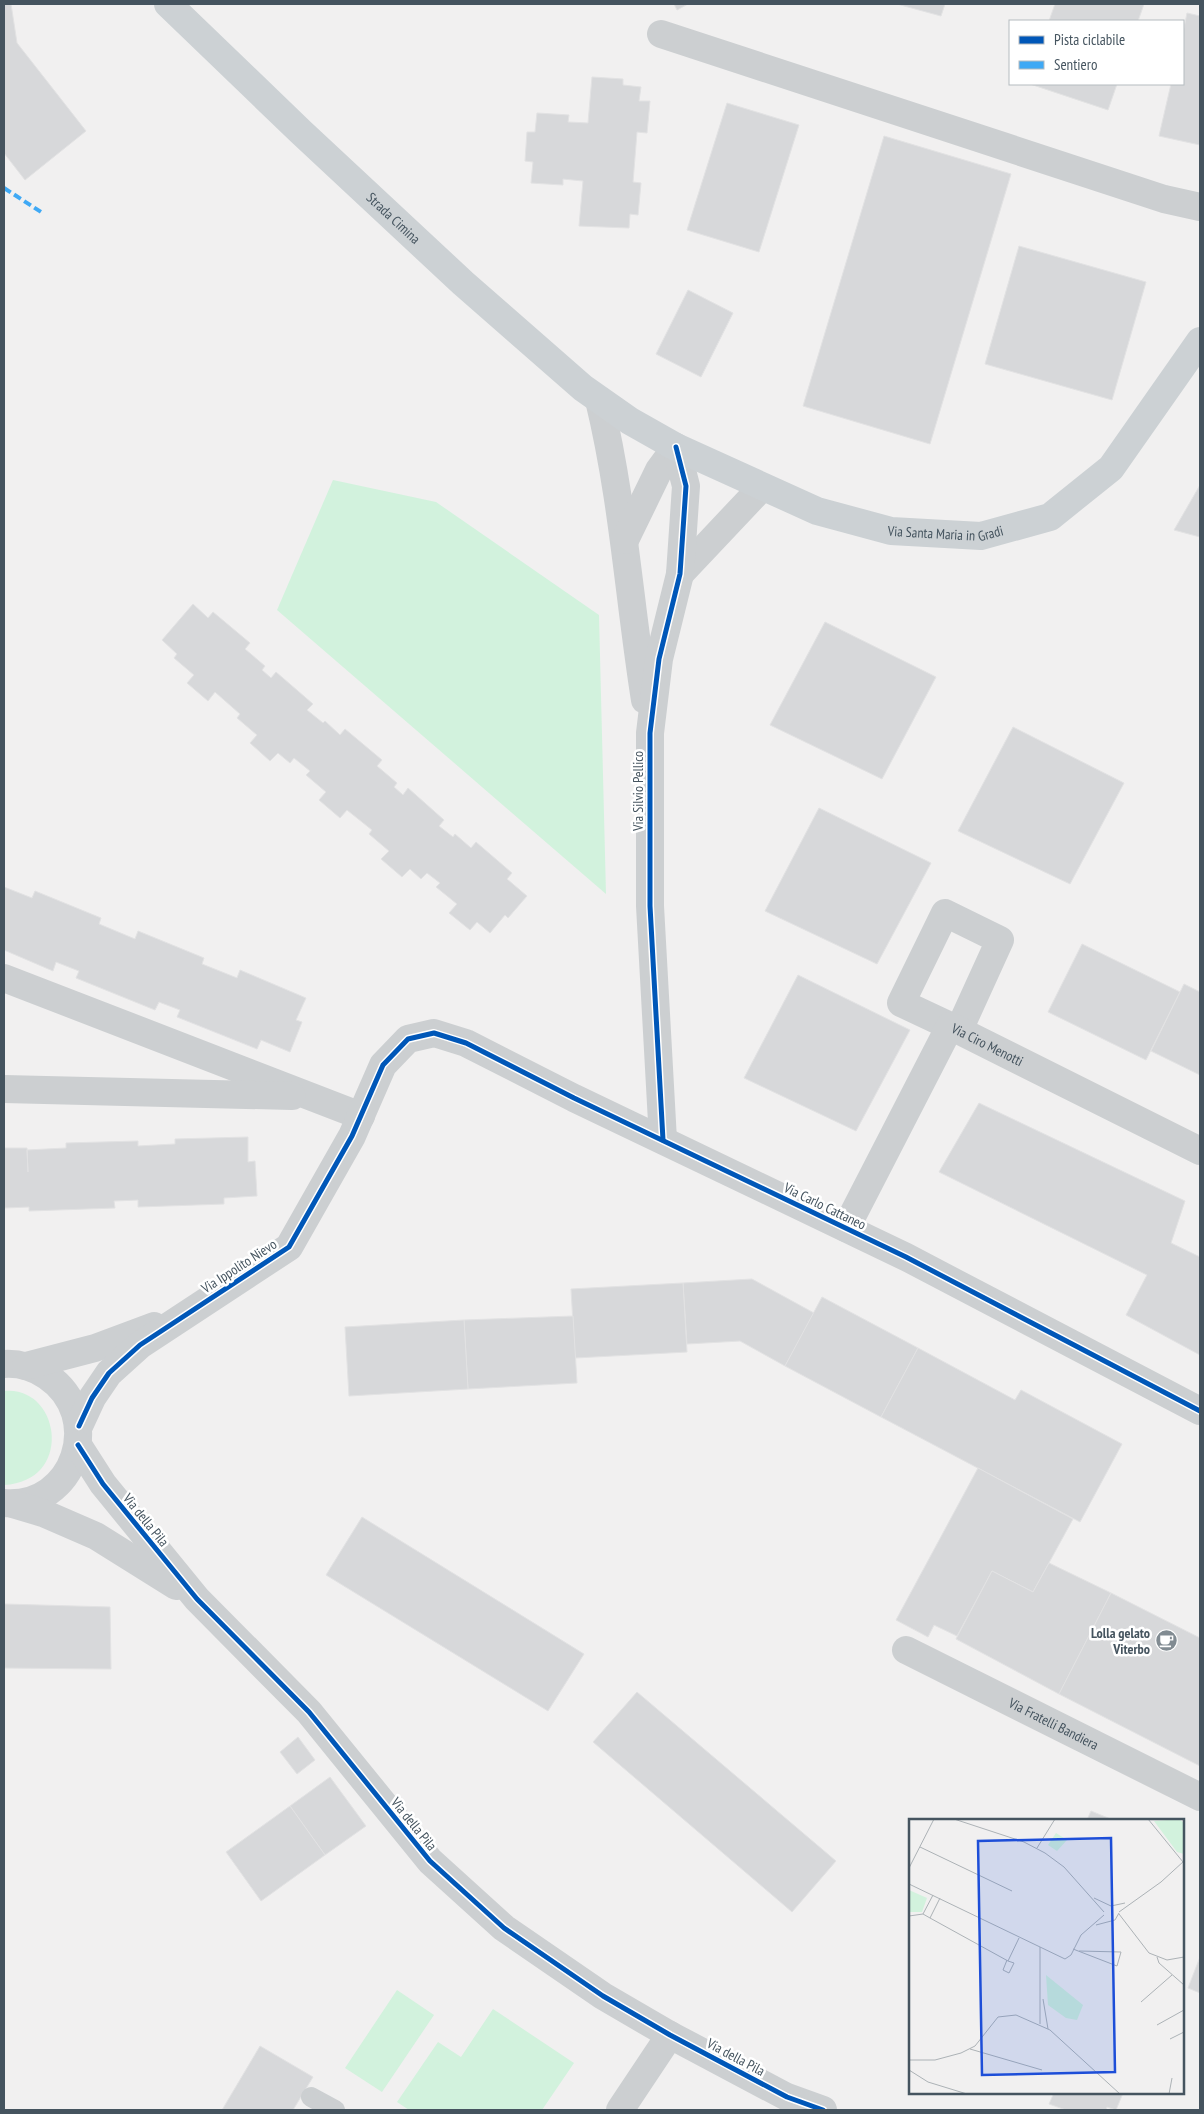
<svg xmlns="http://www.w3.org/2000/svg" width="1204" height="2114" font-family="'PT Sans Narrow',sans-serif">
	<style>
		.green { fill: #d2f2dd }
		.building { fill: #d7d8da; stroke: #e2e2e3 }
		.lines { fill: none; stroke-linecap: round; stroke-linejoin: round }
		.service { stroke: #cccfd1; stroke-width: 20 }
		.minor { stroke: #cccfd1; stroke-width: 28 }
		.secondary { stroke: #ccd1d4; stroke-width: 28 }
		.quiet { stroke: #3fa9f5; stroke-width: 4; stroke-dasharray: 8 4; stroke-linecap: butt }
		.cycleway-casing { stroke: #fff; stroke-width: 8 }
		.cycleway { stroke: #0057b8; stroke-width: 5 }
		.labels { text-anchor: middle; stroke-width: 5; stroke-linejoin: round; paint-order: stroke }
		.street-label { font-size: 14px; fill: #45545f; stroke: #fff }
		.poi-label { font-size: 14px; font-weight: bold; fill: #45545f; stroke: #fff; text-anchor: end }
		.inset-road { fill: none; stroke: #acb2b6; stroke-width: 1 }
		.view { fill: #1d4ed8; fill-opacity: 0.15; stroke: #1d4ed8; stroke-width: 2.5 }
		.inset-edge { fill: none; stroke: #45545f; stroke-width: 2.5 }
	</style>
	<rect width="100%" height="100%" fill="#f1f0f0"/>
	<g class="green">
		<path d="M333,480L436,502L599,615L606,894L277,610Z"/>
		<path d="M4,1391C60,1385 75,1481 4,1485Z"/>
		<path d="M397,1990L434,2015L382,2092L345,2068Z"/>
		<path d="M493,2009L574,2063L542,2110H409L397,2102L438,2042L461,2057Z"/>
	</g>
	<g class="building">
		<path d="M4,4H11L17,43L86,131L25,180L4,153Z"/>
		<path d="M674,4H688L677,10Z"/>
		<path d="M897,4H945L941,16Z"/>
		<path d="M1055,4H1144L1138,21H1049Z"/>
		<path d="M1187,13L1200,16V145L1159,136L1171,84H1183V33Z"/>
		<path d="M592,77L623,79V85L641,87L639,101H650L647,133L637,132L633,182L641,183L638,215L630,214L629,228L579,226L583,181L563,179V185L531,183L533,162L525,161L527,132H535L537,113L569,115L568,122L588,123Z"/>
		<path d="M1030,84H1117L1108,110Z"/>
		<path d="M727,103L799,125L759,252L687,230Z"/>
		<path d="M884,136L1011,174L930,444L803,406Z"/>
		<path d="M1019,246L1146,282L1112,400L985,364Z"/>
		<path d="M688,290L733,313L701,377L656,354Z"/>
		<path d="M1200,485V537L1174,530Z"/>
		<path d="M193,604L208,618L213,612L250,643L245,649L265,666L262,670L271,678L276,672L313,704L307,710L323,723L325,721L340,735L345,729L382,760L377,766L397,783L394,787L403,795L408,788L444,820L439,826L453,837L455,834L471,848L476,842L512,873L507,879L527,896L508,918L505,915L490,933L477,922L470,930L449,913L457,904L436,887L440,883L427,873L421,879L410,869L402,877L381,859L389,851L369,834L372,830L347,810L340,818L319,800L326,792L306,775L310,771L294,758L290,763L278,753L270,761L250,743L257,735L237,718L240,714L215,692L208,701L187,683L194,675L174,658L177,654L162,640Z"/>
		<path d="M825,622L936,677L882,779L770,725Z"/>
		<path d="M1013,727L1124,783L1070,884L958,831Z"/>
		<path d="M819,808L931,863L877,964L765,911Z"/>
		<path d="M4,887L32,898L35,891L101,918L99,924L135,939L138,931L204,958L202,964L237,978L240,970L306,998L296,1020L302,1022L290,1052L261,1040L257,1049L177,1017L180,1010L159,1002L155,1010L76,978L79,971L56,962L53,971L4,950Z"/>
		<path d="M1082,944L1180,992L1146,1060L1048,1012Z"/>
		<path d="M798,975L910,1030L856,1131L744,1078Z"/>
		<path d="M1184,984L1200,992V1075L1151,1051Z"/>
		<path d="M979,1103L1185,1201L1171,1243L1200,1257V1355L1126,1315L1147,1275L939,1172Z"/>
		<path d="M248,1137V1162L255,1161L257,1196L224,1198V1204L138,1207V1200L114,1201L115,1208L29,1211V1207L4,1208V1148H27L28,1172L27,1150L66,1148V1143L138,1141V1146L175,1144V1139Z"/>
		<path d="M752,1279L814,1313L785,1366L740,1341L687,1344L683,1283Z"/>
		<path d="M683,1283L687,1352L575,1358L571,1289Z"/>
		<path d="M822,1297L918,1348L881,1417L785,1366Z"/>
		<path d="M573,1316L577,1383L468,1389L464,1320Z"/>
		<path d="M464,1320L468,1389L349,1396L345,1327Z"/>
		<path d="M918,1348L1015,1400L1021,1390L1122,1444L1080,1522L881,1417Z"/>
		<path d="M978,1468L1073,1519L1033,1592L992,1571L957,1636L934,1625L928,1637L896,1620Z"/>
		<path d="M362,1517L584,1654L548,1711L326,1575Z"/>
		<path d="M1049,1563L1111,1593L1059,1694L956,1639L992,1571L1033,1592Z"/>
		<path d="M1111,1593L1200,1638V1766L1059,1694Z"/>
		<path d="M4,1604L110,1607L111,1669L4,1668Z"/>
		<path d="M637,1692L836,1861L792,1912L593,1742Z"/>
		<path d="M298,1737L315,1760L297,1774L280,1752Z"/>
		<path d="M330,1777L366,1826L325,1855L290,1806Z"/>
		<path d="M290,1806L325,1855L261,1901L226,1852Z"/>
		<path d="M1091,1811L1113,1820H1087Z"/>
		<path d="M1200,1957V1993L1188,1988Z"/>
		<path d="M260,2046L313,2077L293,2110H222Z"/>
		<path d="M1054,2093H1123L1116,2110L1107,2107L1106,2110H1066L1049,2104Z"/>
	</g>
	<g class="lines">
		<path class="service" d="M311,2097L335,2110"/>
		<g class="minor">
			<path d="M661,34L1164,199L1200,207"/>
			<path d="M599,400C623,499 629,599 645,700"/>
			<path d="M625,540L659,470L676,447"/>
			<path d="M680,574L762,487"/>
			<path d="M4,978L361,1116"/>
			<path d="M950,1026L901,1003L945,913L1000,940L959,1030"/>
			<path d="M4,1089L292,1096"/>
			<path d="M663,1140L650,906V733L659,659L680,574L686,486L676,447"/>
			<path id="s1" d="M846,1228L950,1026L1200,1151"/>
			<path d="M4,1364C19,1363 35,1368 47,1376C106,1416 75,1509 4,1503"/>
			<path d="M26,1366L95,1348L154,1326"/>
			<path d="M79,1426L92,1398L109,1373L140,1345L289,1247L352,1136L383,1065L408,1039L434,1033L466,1043L574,1098L906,1257L1200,1411"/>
			<path d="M78,1445L103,1484L197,1599L309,1712L430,1861L504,1928L603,1996L670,2035L787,2097L823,2110"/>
			<path d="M13,1504L43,1513L96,1536L176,1586"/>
			<path id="s2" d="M906,1650L1200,1797"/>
			<path d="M620,2110L670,2035"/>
		</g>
		<path class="secondary" id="s3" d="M168,4L301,132L463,283L583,388L630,421L676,447L817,511L891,531L981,536L1050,517L1111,468L1200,341"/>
		<path class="quiet" d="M4,188L41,212"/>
		<defs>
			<g id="cycleway">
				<path d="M663,1140L650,906V733L659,659L680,574L686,486L676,447"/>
				<path d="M79,1426L92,1398L109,1373L140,1345L289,1247L352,1136L383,1065L408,1039L434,1033L466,1043L574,1098L906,1257L1200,1411"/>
				<path d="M78,1445L103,1484L197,1599L309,1712L430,1861L504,1928L603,1996L670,2035L787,2097L823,2110"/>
			</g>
		</defs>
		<use href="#cycleway" class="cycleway-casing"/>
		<use href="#cycleway" class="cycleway"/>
	</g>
	<defs>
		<symbol id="cafe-disc" viewBox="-11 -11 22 22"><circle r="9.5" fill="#818b92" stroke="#fff"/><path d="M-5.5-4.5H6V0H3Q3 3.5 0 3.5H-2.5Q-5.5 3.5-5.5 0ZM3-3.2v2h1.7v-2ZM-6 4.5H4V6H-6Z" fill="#fff"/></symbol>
	</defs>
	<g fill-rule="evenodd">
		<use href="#cafe-disc" x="1154" y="1628" width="25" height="25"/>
	</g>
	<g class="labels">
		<g class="street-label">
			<text dy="5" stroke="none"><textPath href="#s3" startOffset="311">Strada Cimina</textPath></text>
			<text dy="5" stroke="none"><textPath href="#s3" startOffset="962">Via Santa Maria in Gradi</textPath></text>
			<text transform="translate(638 791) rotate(-90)" y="5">Via Silvio Pellico</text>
			<text dy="5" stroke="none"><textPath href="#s1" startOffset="269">Via Ciro Menotti</textPath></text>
			<text transform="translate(825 1206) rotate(26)" y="5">Via Carlo Cattaneo</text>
			<text transform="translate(239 1266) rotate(-33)" y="5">Via Ippolito Nievo</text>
			<text transform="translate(146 1520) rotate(51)" y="5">Via della Pila</text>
			<text dy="5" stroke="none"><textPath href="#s2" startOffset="165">Via Fratelli Bandiera</textPath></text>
			<text transform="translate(414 1824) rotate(51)" y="5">Via della Pila</text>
			<text transform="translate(736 2057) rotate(28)" y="5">Via della Pila</text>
		</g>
		<g class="poi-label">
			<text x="1150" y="1638">Lolla gelato<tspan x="1150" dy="16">Viterbo</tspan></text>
		</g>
	</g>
	<g transform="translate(909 1819)">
		<rect width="275" height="275" fill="#f1f0f0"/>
		<path d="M270,0L275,4V35L268,33L245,2ZM147,14L158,21L148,32L139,26ZM0,71L18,79L13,93H0ZM137,156L174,186L168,201L157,199L139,186Z" fill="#d2f2dd"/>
		<path class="inset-road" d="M45,0L115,23L136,34L155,48L195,93M239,0L274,43M11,28L103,72M128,29L146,0M0,49L25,0M0,65L156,140L162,136L172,116L195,96M185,79L202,87L216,84M210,93L252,63L275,42M14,95L24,76M210,95L240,134L258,141L275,138M0,97L14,95L21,99L99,142L110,119M21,99L31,79M187,106L206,101L210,94M164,130L208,147L212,133L170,132M248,138L250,144L275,166M98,141L94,151L100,154L105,144L99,142M134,180L139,210M232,183L263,156M131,205V128M248,206L275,191M261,220L275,213M61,230L133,251M0,241H26L52,234L66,227L89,198L107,196L141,211L211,275M0,251L19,263L58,275M260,275L263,259"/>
		<path class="view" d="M202,19L206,253L73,256L69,22Z"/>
		<rect width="275" height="275" class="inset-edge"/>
	</g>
	<rect width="1204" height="2114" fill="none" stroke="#45545f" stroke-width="10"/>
	<rect x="1009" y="20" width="175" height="65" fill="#ffffff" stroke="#b5bbbf"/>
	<rect x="1019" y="36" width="25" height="8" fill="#0057b8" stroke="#b5bbbf"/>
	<text x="1054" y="45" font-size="15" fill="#45545f">Pista ciclabile</text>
	<rect x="1019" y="61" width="25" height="8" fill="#3fa9f5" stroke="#b5bbbf"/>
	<text x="1054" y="70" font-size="15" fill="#45545f">Sentiero</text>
</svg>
